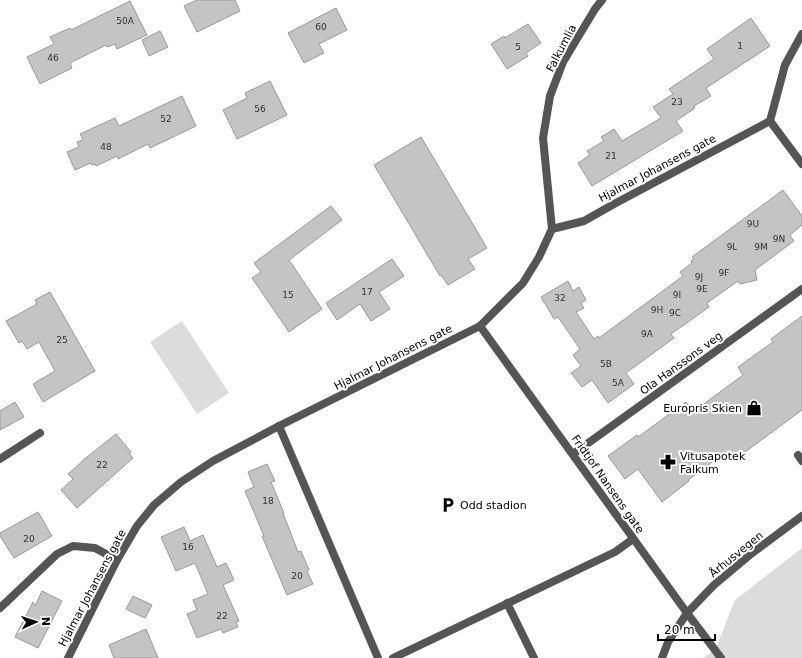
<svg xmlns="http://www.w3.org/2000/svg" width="802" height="658" font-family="'DejaVu Sans',sans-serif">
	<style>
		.green { fill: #dcdcdc }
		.building { fill: #c4c4c4; stroke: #999 }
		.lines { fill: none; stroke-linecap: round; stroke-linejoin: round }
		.service { stroke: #555; stroke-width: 8 }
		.minor { stroke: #555; stroke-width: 8 }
		.tertiary { stroke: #555; stroke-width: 8 }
		.labels { text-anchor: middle; stroke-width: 4; stroke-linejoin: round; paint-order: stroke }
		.number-label { font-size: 9px; fill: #313131 }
		.street-label { font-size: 11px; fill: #000; stroke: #fff }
		.poi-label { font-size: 11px; fill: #000; stroke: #fff; text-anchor: start }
	</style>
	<rect width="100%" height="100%" fill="#fff"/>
	<g class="green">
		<path d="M182,321L229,393L197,414L150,342Z"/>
		<path d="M802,548V658H703L715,650L735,600Z"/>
	</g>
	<g class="building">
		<path d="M197,0H235L240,11L197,32L184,6Z"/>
		<path d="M130,1L147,35L117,49L115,44L107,47L106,45L70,63L72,68L40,84L27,57L54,44L50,37L70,28L71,30Z"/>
		<path d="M336,8L347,30L319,44L324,53L304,63L288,33Z"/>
		<path d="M751,18L770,46L706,88L711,96L694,106L695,108L676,121L683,131L592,186L578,163L590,155L587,151L604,141L601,137L614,129L622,141L661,118L653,107L673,94L669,89L714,59L707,49Z"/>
		<path d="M528,24L541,43L526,53L528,56L507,69L491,44L504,36L505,38Z"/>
		<path d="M160,31L168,47L149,56L142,40Z"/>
		<path d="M270,81L287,115L237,139L223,110L247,98L245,93Z"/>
		<path d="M182,96L196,126L150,148L148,144L118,159L117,156L96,166L95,164L92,165L91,163L75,170L67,152L79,147L77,142L83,140L80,134L115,118L119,126Z"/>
		<path d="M421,137L487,248L468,259L475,269L448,285L441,275L440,276L374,165Z"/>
		<path d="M783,190L802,216V225L790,235L794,241L755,270L757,280L740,284L738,281L707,303L709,307L671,334L674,338L626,373L634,384L608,403L592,380L582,387L571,373L581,366L573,355L580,349L558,317L554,319L541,297L568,281L573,291L579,287L586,300L581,303L584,308L576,312L594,339L598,336L599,338L683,276L680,272L692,263L691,261L694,259L692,257Z"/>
		<path d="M331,206L342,220L289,260L322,309L289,332L252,278L261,272L254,263Z"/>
		<path d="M392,259L404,276L379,292L390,309L371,321L360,304L337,320L326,303Z"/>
		<path d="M50,292L95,371L43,402L33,384L55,371L39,342L27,349L22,341L19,343L6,321L37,304L35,300Z"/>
		<path d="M802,316V410L741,455L723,454L688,480L689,481L662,502L638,469L625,479L608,456L637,435L638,437L686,402L693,412L743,375L738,367L773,342L771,339Z"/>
		<path d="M15,402L24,417L0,430V411Z"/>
		<path d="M116,434L131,452L129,453L133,458L77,508L61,490L73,479L68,474L87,457Z"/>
		<path d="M267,464L275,481L271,482L284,513H283L298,552L301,551L309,570L307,571L313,584L287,595L262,536H264L245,491L254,487L248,472Z"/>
		<path d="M38,512L52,536L14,558L0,536V533Z"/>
		<path d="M184,527L190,541L203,535L217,567L226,563L234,580L223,585L239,621L236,622L238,627L223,633L221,629L197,638L187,614L197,610L193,600L208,594L195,563L176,571L161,537Z"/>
		<path d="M42,591L62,601L38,648L15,637L33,602L35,606Z"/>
		<path d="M133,596L152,605L145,618L126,609Z"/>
		<path d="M146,629L158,658H114L109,645Z"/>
	</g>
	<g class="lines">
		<g class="service">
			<path d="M798,455L802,461"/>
			<path d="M507,603L534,658"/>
		</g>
		<g class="minor">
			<path d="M770,121L785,65L802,34"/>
			<path d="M770,121L802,164"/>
			<path d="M552,229L543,138L550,96L563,62L595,9L602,0"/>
			<path d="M480,326L523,283L539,257L552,229L584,221L614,204L770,121"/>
			<path d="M279,426L378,658"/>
			<path d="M573,454L802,289"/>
			<path d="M0,459L40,433"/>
			<path d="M0,608L57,554L73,546L95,548L117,560"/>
			<path d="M687,613L721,658"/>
			<path d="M393,658L615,552L633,539"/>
		</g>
		<g class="tertiary">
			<path d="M68,658L117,560L137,526L154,505L181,482L213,461L279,426L480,326L687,613"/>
			<path d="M662,658L668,642L687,613L714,585L751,554L802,516"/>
		</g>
	</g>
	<defs>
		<symbol id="shop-bare" viewBox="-9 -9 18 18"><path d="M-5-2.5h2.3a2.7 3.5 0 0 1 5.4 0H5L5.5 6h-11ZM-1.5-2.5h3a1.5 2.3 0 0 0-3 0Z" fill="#000" stroke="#fff" stroke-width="2.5" paint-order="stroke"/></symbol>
		<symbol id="pharmacy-bare" viewBox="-9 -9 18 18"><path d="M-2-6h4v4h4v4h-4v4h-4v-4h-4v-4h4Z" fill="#000" stroke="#fff" stroke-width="2.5" paint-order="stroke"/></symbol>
		<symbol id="parking-bare" viewBox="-9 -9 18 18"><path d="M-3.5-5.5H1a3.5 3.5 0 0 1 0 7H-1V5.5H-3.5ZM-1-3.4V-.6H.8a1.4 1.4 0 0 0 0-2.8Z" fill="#000" stroke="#fff" stroke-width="2.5" paint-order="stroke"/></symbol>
	</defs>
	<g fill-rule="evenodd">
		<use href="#shop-bare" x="743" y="397" width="22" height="22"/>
		<use href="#pharmacy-bare" x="657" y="451" width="22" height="22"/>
		<use href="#parking-bare" x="437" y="494" width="22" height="22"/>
	</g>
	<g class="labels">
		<g class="number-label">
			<text x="125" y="24">50A</text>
			<text x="321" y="30">60</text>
			<text x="740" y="49">1</text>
			<text x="518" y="50">5</text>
			<text x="53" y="61">46</text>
			<text x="677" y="105">23</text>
			<text x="260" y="112">56</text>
			<text x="166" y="122">52</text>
			<text x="106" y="150">48</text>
			<text x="611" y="159">21</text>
			<text x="753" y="227">9U</text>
			<text x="779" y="242">9N</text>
			<text x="732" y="250">9L</text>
			<text x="761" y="250">9M</text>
			<text x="724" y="276">9F</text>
			<text x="699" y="280">9J</text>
			<text x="702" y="292">9E</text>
			<text x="367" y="295">17</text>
			<text x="288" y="298">15</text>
			<text x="677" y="298">9I</text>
			<text x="560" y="301">32</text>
			<text x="657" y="313">9H</text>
			<text x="675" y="316">9C</text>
			<text x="647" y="337">9A</text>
			<text x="62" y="343">25</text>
			<text x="606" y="367">5B</text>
			<text x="618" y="386">5A</text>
			<text x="102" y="468">22</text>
			<text x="268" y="504">18</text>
			<text x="29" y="542">20</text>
			<text x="188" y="550">16</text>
			<text x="297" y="579">20</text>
			<text x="222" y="619">22</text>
		</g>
		<g class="street-label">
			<text transform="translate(561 48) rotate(-62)" y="4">Falkumlia</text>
			<text transform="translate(657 168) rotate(-28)" y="4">Hjalmar Johansens gate</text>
			<text transform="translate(393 357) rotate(-27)" y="4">Hjalmar Johansens gate</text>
			<text transform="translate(681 363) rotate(-36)" y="4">Ola Hanssons veg</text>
			<text transform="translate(608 484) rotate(55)" y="4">Fridtjof Nansens gate</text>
			<text transform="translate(736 554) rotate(-39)" y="4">Århusvegen</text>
			<text transform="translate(92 588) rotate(-62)" y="4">Hjalmar Johansens gate</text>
		</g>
		<g class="poi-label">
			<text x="742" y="412" text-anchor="end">Europris Skien</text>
			<text x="680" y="460">Vitusapotek<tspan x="680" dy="13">Falkum</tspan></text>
			<text x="460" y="509">Odd stadion</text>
		</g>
	</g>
	<g transform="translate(36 622) rotate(87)" stroke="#ffffff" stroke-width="3" paint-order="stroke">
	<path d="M0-3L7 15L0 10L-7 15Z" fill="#000000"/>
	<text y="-6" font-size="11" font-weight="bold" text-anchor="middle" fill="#000000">N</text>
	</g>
	<path d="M658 634v6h57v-6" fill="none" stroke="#000000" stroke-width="2"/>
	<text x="664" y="634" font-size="12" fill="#000000" stroke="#ffffff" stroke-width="3" paint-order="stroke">20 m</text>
</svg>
